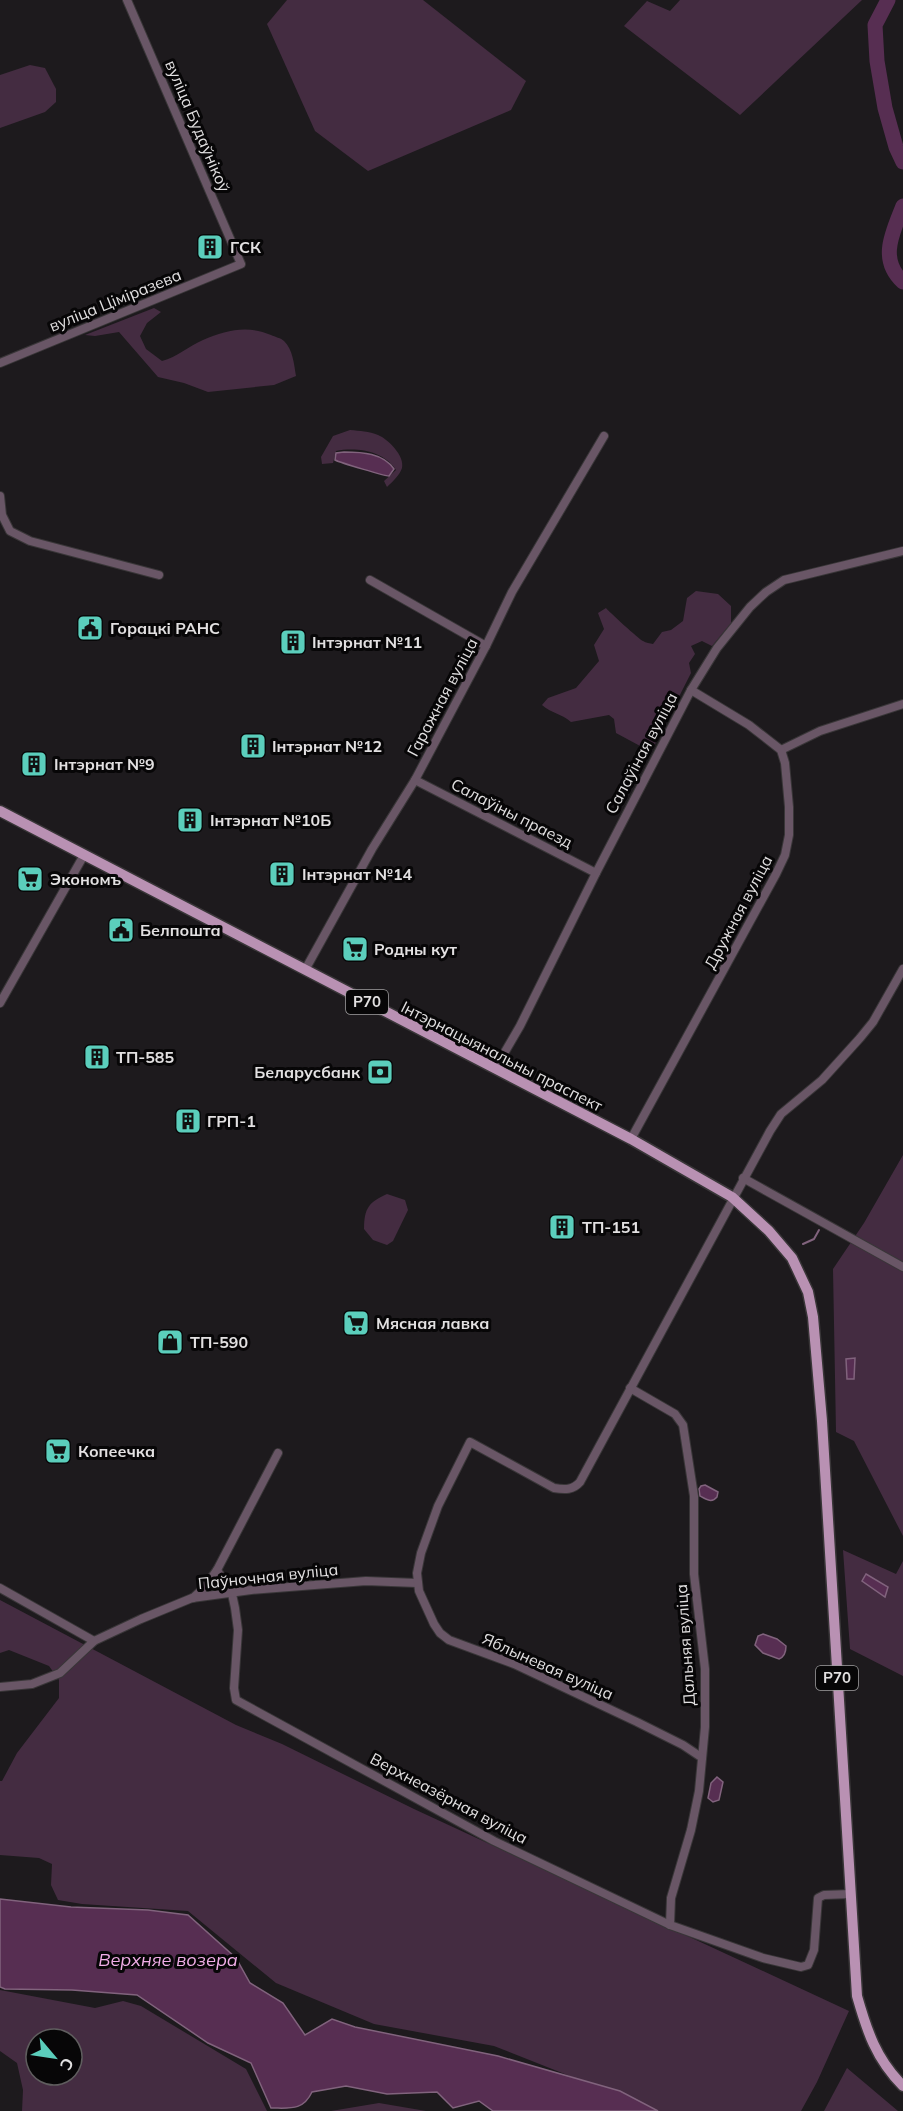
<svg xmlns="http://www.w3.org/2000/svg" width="903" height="2111" font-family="Mulish,sans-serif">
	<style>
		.green { fill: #442c41; fill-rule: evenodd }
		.water { fill: #572e52; stroke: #81637d; stroke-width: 1.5 }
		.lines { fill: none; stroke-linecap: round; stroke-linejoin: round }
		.stream { stroke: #81637d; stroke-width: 2 }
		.river { stroke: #572e52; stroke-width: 15 }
		.minor-casing { stroke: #393638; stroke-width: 10 }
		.major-casing { stroke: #393638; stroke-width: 13 }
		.minor { stroke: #695666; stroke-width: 8 }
		.major { stroke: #b991b3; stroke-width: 10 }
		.labels { text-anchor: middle; stroke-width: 6; stroke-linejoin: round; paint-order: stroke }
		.shield { fill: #070607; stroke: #a09fa0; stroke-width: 1.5 }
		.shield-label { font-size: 15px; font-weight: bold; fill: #e2e0e1 }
		.street-label { font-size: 16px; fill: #e2e0e1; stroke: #070607 }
		.poi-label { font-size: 16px; font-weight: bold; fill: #e2e0e1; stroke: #070607; text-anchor: start }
		.water-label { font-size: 18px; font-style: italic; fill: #f1ade7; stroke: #070607 }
	</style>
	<rect width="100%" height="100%" fill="#1d1a1d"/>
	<g class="green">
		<path d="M287,0H423L526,81L511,110L368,171L315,131L267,24Z"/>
		<path d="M680,0H862L740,115L624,26L647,1L670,11Z"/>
		<path d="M30,65L45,68L56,89V102L45,112L0,128V75Z"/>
		<path d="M154,308L161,312L147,323L140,336L146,349L162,361C177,357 189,346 203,340C226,330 248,325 271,335C275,337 281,338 284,341C293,350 294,364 296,376L274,385L208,392L184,383L158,377L119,332L95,336L85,335Z"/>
		<path d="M350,430C360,431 369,431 378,435C388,439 405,456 402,468C400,475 392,482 387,487L384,481L396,470C384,451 357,447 336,451L333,463L322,464L321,457L333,436Z"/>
		<path d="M696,591L718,594L731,606V623L712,646L702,641L691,646L695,654L689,663L691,673L653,748L642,747L616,733L614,719L609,715L571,722C562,714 551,713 542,705L548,698L576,688L599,661L594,645L604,629L598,613L606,608C607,610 640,640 643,641C646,643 650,643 653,644L662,632L671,630L683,621L687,598Z"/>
		<path d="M903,1155V1536L854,1441L836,1432L833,1269L864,1223Z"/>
		<path d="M387,1194L405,1200L408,1210L393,1241L387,1245L373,1240L364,1229C364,1208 369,1202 387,1194Z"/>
		<path d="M843,1550L896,1574L903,1561V1676L850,1649Z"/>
		<path d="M0,1600L236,1725L282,1744L414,1809L849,2011L817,2082L801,2111H658L494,2046L374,2024L276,1983L188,1911L82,1904L58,1900L51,1885L52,1864L39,1858L0,1855V1781H2L17,1753L59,1698V1680L49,1666L9,1650L0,1653Z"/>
		<path d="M0,1990L95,2008L123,2001L141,2006L246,2069L267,2111H22L23,2090L17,2063L0,2051ZM36,2039H72V2075H36Z"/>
		<path d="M847,2068L898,2111H824Z"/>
		<path d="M379,2103L426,2111H331Z"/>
	</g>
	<g class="water">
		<path d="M344,452C362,452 383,453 394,469L389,476C385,476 341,463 335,460L336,453Z"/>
		<path d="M855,1358L854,1379H847L846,1359Z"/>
		<path d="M705,1485L718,1492L717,1497C712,1503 707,1500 700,1496L699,1489L701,1486Z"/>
		<path d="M866,1574L888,1587L885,1597L862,1581Z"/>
		<path d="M763,1634L777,1639L786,1646C786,1651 784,1657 779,1659L763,1653L755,1645L758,1636Z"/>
		<path d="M717,1777L723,1782L719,1800L713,1802L708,1798L711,1783Z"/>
		<path d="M0,1899L71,1907L148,1910L188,1915L236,1958L250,1983L283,2003L305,2035L332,2019L355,2027L498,2056L620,2091L658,2111H493L479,2101L453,2108L437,2092L387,2094L346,2086L312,2092C303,2111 290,2108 271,2108L251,2063L208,2043L137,1995L72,1990L5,1989L0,1987Z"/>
	</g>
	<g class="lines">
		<path class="stream" d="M803,1244L814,1239L819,1230"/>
		<g class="river">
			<path d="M888,0L875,25L877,61L885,108L896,147L903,162"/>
			<path d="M903,206C893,232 878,259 903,282"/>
		</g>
		<defs>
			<g id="minor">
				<path d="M0,363L241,264L127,0"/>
				<path d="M0,496L2,515L10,531L30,541L159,575"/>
				<path d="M370,580L486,646"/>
				<path d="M781,750L820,731L903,704"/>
				<path d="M415,780L596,873"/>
				<path d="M305,970L372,849L415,780L486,646L512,592L604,436"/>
				<path d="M0,1003L84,855"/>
				<path d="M495,1069L520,1026L596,873L691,690L717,648L750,607L766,592L784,580L903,551"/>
				<path d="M631,1139L776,874L785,855L789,835V807L785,763L781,750L749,725L691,690"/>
				<path d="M743,1178L903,1267"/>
				<path d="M630,1388L675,1414L683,1425L694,1496V1574L705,1669V1727L699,1791L691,1830L671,1898L670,1925"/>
				<path d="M278,1453L217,1570L232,1594L235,1608L238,1630L234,1688L236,1700L494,1841L670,1925L763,1958L801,1967L808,1965L814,1950L818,1898L824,1895L851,1894"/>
				<path d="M0,1588L94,1641L141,1619L192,1598L251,1590L366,1581L417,1583"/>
				<path d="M193,1598L205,1587L217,1570"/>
				<path d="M0,1687L32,1684L60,1673L94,1641"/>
				<path d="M701,1757L683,1745L637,1722L514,1664L449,1640L440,1633L434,1624L419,1591L417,1573L421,1553L438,1506L470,1442L554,1488C565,1490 573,1490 580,1482L770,1131L781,1114L822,1080L860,1038L873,1022L903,969"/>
			</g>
			<path id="major" d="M0,811L631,1139L732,1197L769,1231L792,1258L808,1292L813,1317L822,1421L857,1996C867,2031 876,2059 903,2086"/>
		</defs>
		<use href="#minor" class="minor-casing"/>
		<use href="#major" class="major-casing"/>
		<use href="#minor" class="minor"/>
		<use href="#major" class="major"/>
	</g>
	<defs>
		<symbol id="building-square" viewBox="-11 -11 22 22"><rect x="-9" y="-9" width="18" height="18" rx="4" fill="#5bcebc" stroke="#070607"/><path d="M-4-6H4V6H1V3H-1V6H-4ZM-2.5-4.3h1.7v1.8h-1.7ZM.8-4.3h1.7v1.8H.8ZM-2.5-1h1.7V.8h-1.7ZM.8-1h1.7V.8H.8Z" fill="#111"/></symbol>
		<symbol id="civic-square" viewBox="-11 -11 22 22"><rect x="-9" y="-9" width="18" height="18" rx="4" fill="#5bcebc" stroke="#070607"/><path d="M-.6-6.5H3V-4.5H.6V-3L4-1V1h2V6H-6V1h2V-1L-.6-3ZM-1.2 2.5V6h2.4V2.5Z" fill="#111"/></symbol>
		<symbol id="supermarket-square" viewBox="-11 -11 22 22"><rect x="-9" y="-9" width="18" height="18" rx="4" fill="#5bcebc" stroke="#070607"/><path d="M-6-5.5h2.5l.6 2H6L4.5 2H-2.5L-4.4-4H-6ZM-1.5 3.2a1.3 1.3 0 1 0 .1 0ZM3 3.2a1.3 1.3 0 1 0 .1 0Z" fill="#111"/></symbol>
		<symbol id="bank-square" viewBox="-11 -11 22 22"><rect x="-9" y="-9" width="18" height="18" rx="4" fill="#5bcebc" stroke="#070607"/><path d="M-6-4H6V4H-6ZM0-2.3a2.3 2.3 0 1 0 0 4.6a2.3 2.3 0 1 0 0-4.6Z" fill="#111"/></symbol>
		<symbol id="shop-square" viewBox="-11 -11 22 22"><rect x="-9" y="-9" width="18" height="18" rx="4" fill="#5bcebc" stroke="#070607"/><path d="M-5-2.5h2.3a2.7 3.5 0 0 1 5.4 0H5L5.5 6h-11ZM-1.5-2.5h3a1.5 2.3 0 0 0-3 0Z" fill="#111"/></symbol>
	</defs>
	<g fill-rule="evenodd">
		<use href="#building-square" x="195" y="232" width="30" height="30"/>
		<use href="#civic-square" x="75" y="613" width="30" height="30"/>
		<use href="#building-square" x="278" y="627" width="30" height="30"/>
		<use href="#building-square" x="238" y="731" width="30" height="30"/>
		<use href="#building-square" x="19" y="749" width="30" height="30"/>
		<use href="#building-square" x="175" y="805" width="30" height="30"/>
		<use href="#building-square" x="267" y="859" width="30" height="30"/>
		<use href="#supermarket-square" x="15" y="864" width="30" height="30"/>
		<use href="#civic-square" x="106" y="915" width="30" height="30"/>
		<use href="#supermarket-square" x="340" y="934" width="30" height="30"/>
		<use href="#building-square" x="82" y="1042" width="30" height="30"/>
		<use href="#bank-square" x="365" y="1057" width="30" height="30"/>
		<use href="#building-square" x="173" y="1106" width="30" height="30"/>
		<use href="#building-square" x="547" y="1212" width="30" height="30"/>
		<use href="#supermarket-square" x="341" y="1308" width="30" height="30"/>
		<use href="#shop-square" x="155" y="1327" width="30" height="30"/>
		<use href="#supermarket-square" x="43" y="1436" width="30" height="30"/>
	</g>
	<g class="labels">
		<g class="shield">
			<rect x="346" y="990" width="42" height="24" rx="4.5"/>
			<rect x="816" y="1666" width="42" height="24" rx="4.5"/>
		</g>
		<g class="shield-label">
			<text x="367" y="1007">Р70</text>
			<text x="837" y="1683">Р70</text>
		</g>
		<g class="street-label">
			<text transform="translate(198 126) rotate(67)" y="6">вуліца Будаўнікоў</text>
			<text transform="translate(115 300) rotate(-22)" y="6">вуліца Ціміразева</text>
			<text transform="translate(442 697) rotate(-62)" y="6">Гаражная вуліца</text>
			<text transform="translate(641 753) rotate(-62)" y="6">Салаўіная вуліца</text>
			<text transform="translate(512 813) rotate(27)" y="6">Салаўіны праезд</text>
			<text transform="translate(738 912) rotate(-62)" y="6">Дружная вуліца</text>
			<text transform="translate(502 1056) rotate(27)" y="6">Інтэрнацыянальны праспект</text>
			<text transform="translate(268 1576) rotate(-6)" y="6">Паўночная вуліца</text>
			<text transform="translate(685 1645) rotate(-94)" y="6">Дальняя вуліца</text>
			<text transform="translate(548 1666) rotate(24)" y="6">Яблыневая вуліца</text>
			<text transform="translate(449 1798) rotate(28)" y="6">Верхнеазёрная вуліца</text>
		</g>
		<g class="poi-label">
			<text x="230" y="253">ГСК</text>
			<text x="110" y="634">Горацкі РАНС</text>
			<text x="312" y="648">Інтэрнат №11</text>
			<text x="272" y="752">Інтэрнат №12</text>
			<text x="54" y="770">Інтэрнат №9</text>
			<text x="210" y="826">Інтэрнат №10Б</text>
			<text x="302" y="880">Інтэрнат №14</text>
			<text x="50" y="885">Экономъ</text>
			<text x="140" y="936">Белпошта</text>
			<text x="374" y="955">Родны кут</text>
			<text x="116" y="1063">ТП-585</text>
			<text x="360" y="1078" text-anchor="end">Беларусбанк</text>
			<text x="207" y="1127">ГРП-1</text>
			<text x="582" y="1233">ТП-151</text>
			<text x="376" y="1329">Мясная лавка</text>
			<text x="190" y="1348">ТП-590</text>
			<text x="78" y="1457">Копеечка</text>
		</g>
		<g class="water-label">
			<text x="168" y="1966">Верхняе возера</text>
		</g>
	</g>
	<g transform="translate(54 2057) rotate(119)"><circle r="28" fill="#070607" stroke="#5f5d5e" stroke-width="1.5"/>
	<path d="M0-4.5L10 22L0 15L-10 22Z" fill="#5bcebc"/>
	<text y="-9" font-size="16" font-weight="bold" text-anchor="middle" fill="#e2e0e1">С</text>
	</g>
</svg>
